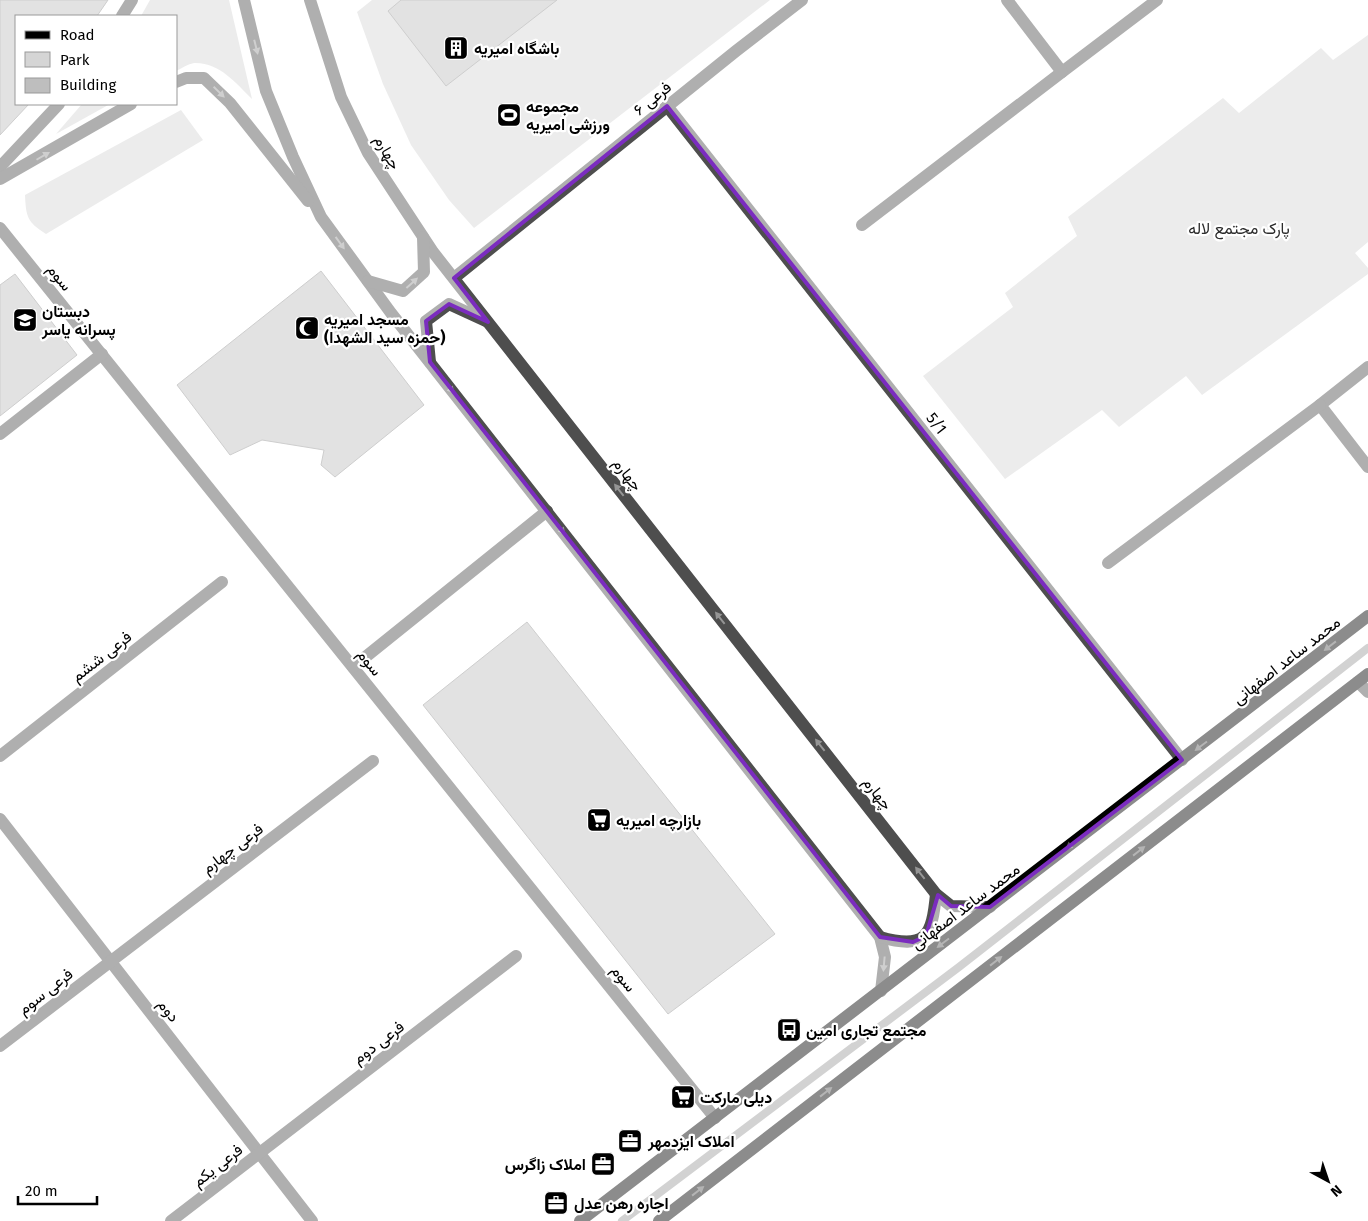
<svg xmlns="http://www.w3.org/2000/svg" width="1368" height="1221" font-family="'Fira Sans',Vazirmatn,sans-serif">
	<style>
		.green { fill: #d5d5d5 }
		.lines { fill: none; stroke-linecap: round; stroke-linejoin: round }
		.stream { stroke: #9c9c9c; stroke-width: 8 }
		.building { fill: #bebebe; stroke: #929292 }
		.minor { stroke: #4e4e4e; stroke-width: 12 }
		.major { stroke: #000; stroke-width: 12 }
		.oneway { fill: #959595 }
		.oneway2 { fill: #595959 }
		.marked { fill: none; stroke: #7b2cbf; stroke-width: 4; stroke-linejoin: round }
		.labels { text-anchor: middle; stroke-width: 4.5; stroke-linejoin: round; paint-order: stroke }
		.poi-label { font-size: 16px; font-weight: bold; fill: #000; stroke: #fff; text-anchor: start }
		.street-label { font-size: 16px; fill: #000; stroke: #fff }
		.park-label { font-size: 16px; fill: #2c2c2c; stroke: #fff }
	</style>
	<rect width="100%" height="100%" fill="#fff"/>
	<g class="green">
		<path d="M150,0H229L252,99C236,83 219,62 194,63C188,64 182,68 176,71V16H141Z"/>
		<path d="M372,0H770L474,228L449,200L411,145L383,84L357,12Z"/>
		<path d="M1368,35V242L1355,253L1368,268V274L1202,395L1186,376L1119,427L1102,410L1005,479L923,376L1013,307L1005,293L1077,236L1068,217L1223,98L1239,113L1321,48L1333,60Z"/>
		<path d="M82,104H110L56,134Z"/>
		<path d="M181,110L203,140L46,234C27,222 26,217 25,195Z"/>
	</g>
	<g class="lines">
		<path class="stream" d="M622,1221L959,967L1368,648"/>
	</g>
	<g class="building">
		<path d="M0,0H108L97,16H16V104H29L0,135Z"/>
		<path d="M401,0H557L446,86L388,11Z"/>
		<path d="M321,271L424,405L335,477L321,465L324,450L262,440L230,455L177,385Z"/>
		<path d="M15,274L77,355L0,416V285Z"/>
		<path d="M527,622L775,934L668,1014L423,705Z"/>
	</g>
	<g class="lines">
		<g class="minor">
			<path d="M244,0L266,91L293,157L321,217L391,313L880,937L885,957L881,991"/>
			<path d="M310,0L341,97L368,153L433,252L936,894L951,906L990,907"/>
			<path d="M122,16L132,0"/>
			<path d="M1062,72L1157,0"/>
			<path d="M176,82L186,78H204L230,103L308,201"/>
			<path d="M667,106L1182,760"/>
			<path d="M0,167L59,104"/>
			<path d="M0,179L131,104"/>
			<path d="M862,225L1062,72L1007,0"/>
			<path d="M0,228L715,1118"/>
			<path d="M454,278L736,51L802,0"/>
			<path d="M368,281L403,291L424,272L423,237"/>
			<path d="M430,362L426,321L449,304L486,321"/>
			<path d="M1368,367L1320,405L1368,467"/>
			<path d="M0,434L102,354"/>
			<path d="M1108,563L1320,405"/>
			<path d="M353,667L547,511"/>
			<path d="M1358,682L1368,692"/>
			<path d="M0,756L222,582"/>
			<path d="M0,819L312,1221"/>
			<path d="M880,937C926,950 932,936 936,894"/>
			<path d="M0,1046L373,761"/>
			<path d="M171,1221L516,956"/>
		</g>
		<g class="major">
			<path d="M580,1221L1368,616"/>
			<path d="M659,1221L1368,674"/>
		</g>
	</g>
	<defs><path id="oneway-solid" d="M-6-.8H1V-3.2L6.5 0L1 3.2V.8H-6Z" transform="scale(1.25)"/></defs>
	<g class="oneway">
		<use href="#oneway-solid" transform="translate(256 47) rotate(76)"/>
		<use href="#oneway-solid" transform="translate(219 92) rotate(44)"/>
		<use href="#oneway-solid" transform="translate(43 156) rotate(-30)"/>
		<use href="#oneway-solid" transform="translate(340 243) rotate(54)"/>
		<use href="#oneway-solid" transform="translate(412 283) rotate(-42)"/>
		<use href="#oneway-solid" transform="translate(449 387) rotate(52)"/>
		<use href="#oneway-solid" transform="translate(619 490) rotate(-128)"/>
		<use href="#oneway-solid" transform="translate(560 528) rotate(52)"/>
		<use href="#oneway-solid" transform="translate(720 618) rotate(-128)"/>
		<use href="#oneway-solid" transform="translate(820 745) rotate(-128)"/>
		<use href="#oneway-solid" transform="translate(920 873) rotate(-128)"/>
		<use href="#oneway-solid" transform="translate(884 964) rotate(95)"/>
	</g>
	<g class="oneway2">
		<use href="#oneway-solid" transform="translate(1330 646) rotate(142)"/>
		<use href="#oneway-solid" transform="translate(1201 746) rotate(143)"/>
		<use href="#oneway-solid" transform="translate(1072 844) rotate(143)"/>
		<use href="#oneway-solid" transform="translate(1139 851) rotate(-38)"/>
		<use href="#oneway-solid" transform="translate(943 943) rotate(143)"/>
		<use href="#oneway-solid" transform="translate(996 961) rotate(-38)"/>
		<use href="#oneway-solid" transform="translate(826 1092) rotate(-38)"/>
		<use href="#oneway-solid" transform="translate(698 1191) rotate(-38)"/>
	</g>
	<path d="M0 0H1368V1221H0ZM667,106L1182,760L990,907L951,906L938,895L926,936L913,942L880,937L430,362L426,321L449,304L488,322L454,278Z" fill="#fff" fill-opacity=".55" fill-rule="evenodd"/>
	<path class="marked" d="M667,106L1182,760L990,907L951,906L938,895L926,936L913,942L880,937L430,362L426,321L449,304L488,322L454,278Z"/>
	<defs>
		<symbol id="building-square" viewBox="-11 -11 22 22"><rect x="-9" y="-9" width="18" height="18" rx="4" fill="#000" stroke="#fff"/><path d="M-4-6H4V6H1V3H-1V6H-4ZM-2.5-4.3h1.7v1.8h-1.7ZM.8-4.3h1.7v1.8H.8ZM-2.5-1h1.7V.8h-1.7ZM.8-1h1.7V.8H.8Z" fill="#fff"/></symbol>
		<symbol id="stadium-square" viewBox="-11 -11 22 22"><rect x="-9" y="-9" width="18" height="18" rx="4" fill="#000" stroke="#fff"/><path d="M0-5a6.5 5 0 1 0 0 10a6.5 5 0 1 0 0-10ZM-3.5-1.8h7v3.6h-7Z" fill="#fff"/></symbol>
		<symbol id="school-square" viewBox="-11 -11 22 22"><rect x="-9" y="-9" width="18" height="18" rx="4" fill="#000" stroke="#fff"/><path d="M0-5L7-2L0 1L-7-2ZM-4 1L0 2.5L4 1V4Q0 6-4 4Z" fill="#fff"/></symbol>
		<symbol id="mosque-square" viewBox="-11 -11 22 22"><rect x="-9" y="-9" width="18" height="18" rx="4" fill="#000" stroke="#fff"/><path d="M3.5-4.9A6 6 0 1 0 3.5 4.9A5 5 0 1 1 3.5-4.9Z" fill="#fff"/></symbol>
		<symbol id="supermarket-square" viewBox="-11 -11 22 22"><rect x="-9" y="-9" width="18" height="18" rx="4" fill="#000" stroke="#fff"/><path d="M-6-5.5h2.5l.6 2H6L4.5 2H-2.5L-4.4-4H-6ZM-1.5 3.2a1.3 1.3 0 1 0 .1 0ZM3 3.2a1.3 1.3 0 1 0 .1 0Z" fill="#fff"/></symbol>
		<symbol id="bus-square" viewBox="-11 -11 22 22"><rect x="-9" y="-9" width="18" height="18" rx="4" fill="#000" stroke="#fff"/><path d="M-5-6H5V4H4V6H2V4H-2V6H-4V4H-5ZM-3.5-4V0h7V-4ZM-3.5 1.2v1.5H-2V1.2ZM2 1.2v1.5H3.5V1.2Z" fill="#fff"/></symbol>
		<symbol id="office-square" viewBox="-11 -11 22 22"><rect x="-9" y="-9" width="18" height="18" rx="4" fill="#000" stroke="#fff"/><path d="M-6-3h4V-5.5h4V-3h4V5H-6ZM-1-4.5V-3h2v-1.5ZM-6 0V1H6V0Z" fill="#fff"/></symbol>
	</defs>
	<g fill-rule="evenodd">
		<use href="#building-square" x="442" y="34" width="28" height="28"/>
		<use href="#stadium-square" x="495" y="101" width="28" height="28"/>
		<use href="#school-square" x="11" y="306" width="28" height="28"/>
		<use href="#mosque-square" x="293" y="314" width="28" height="28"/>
		<use href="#supermarket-square" x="585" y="806" width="28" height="28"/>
		<use href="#bus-square" x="775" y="1016" width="28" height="28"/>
		<use href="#supermarket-square" x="669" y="1083" width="28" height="28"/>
		<use href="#office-square" x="616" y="1127" width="28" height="28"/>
		<use href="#office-square" x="589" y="1150" width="28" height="28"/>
		<use href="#office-square" x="542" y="1189" width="28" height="28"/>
	</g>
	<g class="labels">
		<g class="poi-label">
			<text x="474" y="54">باشگاه امیریه</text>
			<text x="526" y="112">مجموعه<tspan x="526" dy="18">ورزشی امیریه</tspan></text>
			<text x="42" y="317">دبستان<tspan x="42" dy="18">پسرانه یاسر</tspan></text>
			<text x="324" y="325">مسجد امیریه<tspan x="324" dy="18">(حمزه سید الشهدا)</tspan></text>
			<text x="616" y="826">بازارچه امیریه</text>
			<text x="806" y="1036">مجتمع تجاری امین</text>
			<text x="700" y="1103">دیلی مارکت</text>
			<text x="648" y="1147">املاک ایزدمهر</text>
			<text x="586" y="1170" text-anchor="end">املاک زاگرس</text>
			<text x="574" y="1209">اجاره رهن عدل</text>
		</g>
		<g class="street-label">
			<text transform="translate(652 98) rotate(-39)" y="6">فرعی ۶</text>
			<text transform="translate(388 152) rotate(60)" y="6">چهارم</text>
			<text transform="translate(60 277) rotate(51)" y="6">سوم</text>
			<text transform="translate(937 423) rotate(52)" y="6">5/1</text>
			<text transform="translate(628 474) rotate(52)" y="6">چهارم</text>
			<text transform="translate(101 656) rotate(-38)" y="6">فرعی ششم</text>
			<text transform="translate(1286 660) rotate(-38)" y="6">محمد ساعد اصفهانی</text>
			<text transform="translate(370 662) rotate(51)" y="6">سوم</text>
			<text transform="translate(878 793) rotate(52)" y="6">چهارم</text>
			<text transform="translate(232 848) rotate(-37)" y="6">فرعی چهارم</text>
			<text transform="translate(965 906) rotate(-37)" y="6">محمد ساعد اصفهانی</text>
			<text transform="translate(624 978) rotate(51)" y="6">سوم</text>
			<text transform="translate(45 991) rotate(-38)" y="6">فرعی سوم</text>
			<text transform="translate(169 1010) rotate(52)" y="6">دوم</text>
			<text transform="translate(378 1042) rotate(-37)" y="6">فرعی دوم</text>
			<text transform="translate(217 1165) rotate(-38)" y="6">فرعی یکم</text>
		</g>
		<g class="park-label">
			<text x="1239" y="234">پارک مجتمع لاله</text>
		</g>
	</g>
	<rect x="15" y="15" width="162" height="90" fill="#ffffff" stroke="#999999"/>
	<rect x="25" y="31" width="25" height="8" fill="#000000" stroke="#999999"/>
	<text x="60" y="40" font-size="15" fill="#000000">Road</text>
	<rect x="25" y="52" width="25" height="15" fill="#d5d5d5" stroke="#999999"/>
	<text x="60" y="65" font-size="15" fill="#000000">Park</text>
	<rect x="25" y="78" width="25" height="15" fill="#bebebe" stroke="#999999"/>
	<text x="60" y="90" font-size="15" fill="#000000">Building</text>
	<g transform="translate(1328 1181) rotate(140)" stroke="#ffffff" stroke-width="4" paint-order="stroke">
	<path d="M0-4L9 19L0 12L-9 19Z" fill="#000000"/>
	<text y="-8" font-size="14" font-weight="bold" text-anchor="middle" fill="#000000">N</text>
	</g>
	<path d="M18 1196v8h79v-8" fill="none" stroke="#000000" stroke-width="2.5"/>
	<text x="25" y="1196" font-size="15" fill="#000000" stroke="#ffffff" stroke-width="4" paint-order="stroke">20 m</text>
</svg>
